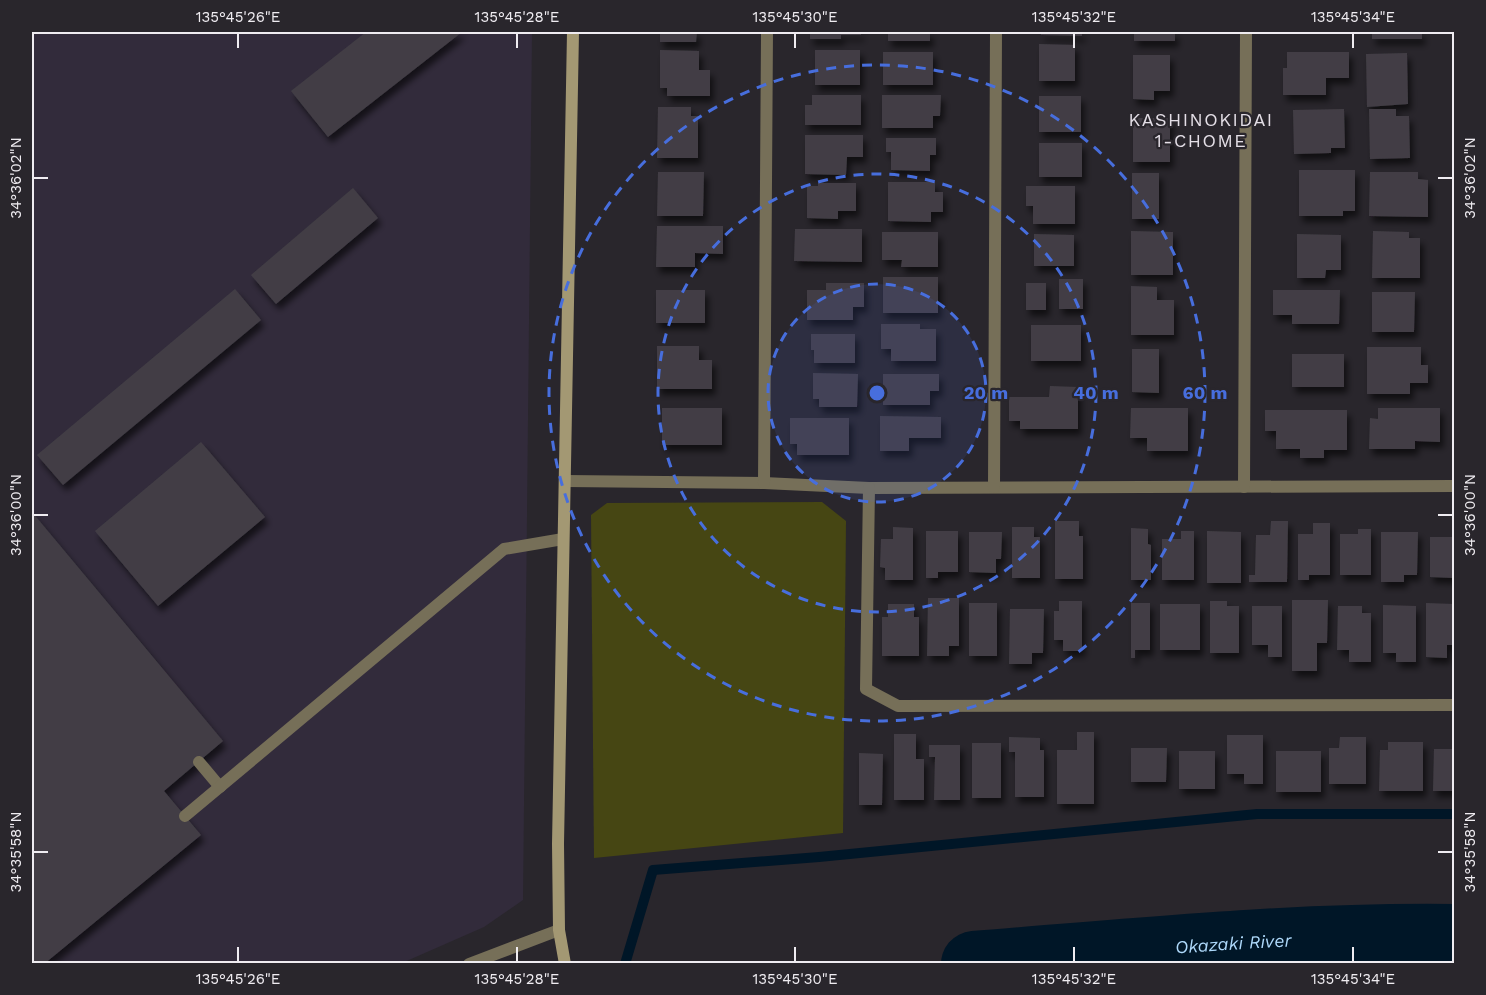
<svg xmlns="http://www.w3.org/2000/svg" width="1486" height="995" font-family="'Work Sans',sans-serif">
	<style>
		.industrial { fill: #322b3b }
		.green { fill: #464613 }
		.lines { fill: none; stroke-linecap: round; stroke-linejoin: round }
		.stream { stroke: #001627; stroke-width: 10 }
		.river { stroke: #001627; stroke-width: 66 }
		.building { fill: #423e45; filter: url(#shadow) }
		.lane { stroke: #766f58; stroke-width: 12 }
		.street { stroke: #766f58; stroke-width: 12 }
		.secondary { stroke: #a39873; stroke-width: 12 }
		.ticks { fill: none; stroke: #efecf1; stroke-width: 2 }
		.ring { fill: none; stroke: #476edd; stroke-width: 3; stroke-dasharray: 10 8 }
		.labels { text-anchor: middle; stroke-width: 4.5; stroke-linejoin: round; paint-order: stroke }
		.neighbourhood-label { font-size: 18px; letter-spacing: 1.5px; fill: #e4dfe7; stroke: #29262c }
		.water-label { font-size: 18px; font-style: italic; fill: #add8fa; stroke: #29262c }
		.centre { fill: #476edd; stroke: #29262c; stroke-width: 3 }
		.ring-label { font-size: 18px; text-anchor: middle; font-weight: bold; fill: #476edd; stroke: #29262c; stroke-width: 4.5; stroke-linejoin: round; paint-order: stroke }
		.neatline { fill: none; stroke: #efecf1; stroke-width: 2 }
		.ticks-label { font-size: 15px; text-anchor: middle; fill: #efecf1 }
	</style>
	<defs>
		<filter id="shadow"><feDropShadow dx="3.5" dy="6" stdDeviation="3" flood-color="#0009"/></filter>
	</defs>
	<rect width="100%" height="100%" fill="#29262c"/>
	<path class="industrial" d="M32,32H532L523,900L484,927L402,963H32Z"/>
	<path class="green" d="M822,502L846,521L843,833L594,858L591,515L607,503Z"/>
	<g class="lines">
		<path class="stream" d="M625,964L653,870L819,857L1257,814H1454"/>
		<path class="river" id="s1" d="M974,964C1135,951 1293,935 1454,937"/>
	</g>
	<g class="building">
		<path d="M366,32H462L328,137L291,91Z"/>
		<path d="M660,32H697L696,42H660Z"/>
		<path d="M810,32H861V35H841V39H810Z"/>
		<rect x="888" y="32" width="42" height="9"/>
		<path d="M1041,32H1082V36L1041,35Z"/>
		<rect x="1134" y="32" width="41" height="9"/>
		<rect x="1372" y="32" width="50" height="7"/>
		<path d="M1039,44L1075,45V81H1039Z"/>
		<path d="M660,50L699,51V70H710V96H667V88H660Z"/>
		<rect x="815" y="50" width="45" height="35"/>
		<rect x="883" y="52" width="50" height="33"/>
		<path d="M1287,52H1349V78H1326V95H1283V68H1287Z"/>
		<path d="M1407,53L1408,104L1367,107L1366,54Z"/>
		<path d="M1133,55H1170V91H1154V100L1133,99Z"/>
		<path d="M812,95H861V125H805V105H812Z"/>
		<path d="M882,95H941L940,116H933V128H882Z"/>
		<rect x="1039" y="96" width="42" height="36"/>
		<path d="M658,107H691V116H698V158H657Z"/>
		<path d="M1344,109L1345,148H1331V153L1294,154L1293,110Z"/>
		<path d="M1369,109H1396V116H1409L1410,158L1370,159Z"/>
		<rect x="1133" y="118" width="37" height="44"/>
		<path d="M805,135H863V157H847L846,175L805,174Z"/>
		<path d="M886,138H936V155H930V171L891,170V152H886Z"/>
		<rect x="1039" y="143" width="43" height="34"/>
		<path d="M1299,170H1355V211H1343V216H1299Z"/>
		<path d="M658,172H704L703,216H657Z"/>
		<path d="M1370,172H1418V179L1428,180V217L1369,216Z"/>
		<rect x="1132" y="173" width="27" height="46"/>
		<path d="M888,182H935V192H943V212H931V222L888,221Z"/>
		<path d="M818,183H856V211H838V219L807,218V186H818Z"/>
		<path d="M1026,186H1075V224H1033V206H1026Z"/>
		<path d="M353,188L378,218L276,304L251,275Z"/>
		<path d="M657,226H723V254L695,253V267H656Z"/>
		<path d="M795,229H862V262L794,261Z"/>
		<path d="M1131,231L1173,232V275H1131Z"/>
		<path d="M1373,231L1409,232V238H1420V278H1372Z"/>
		<path d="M882,232H938V267H901L902,260H882Z"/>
		<path d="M1034,234L1074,235V266H1034Z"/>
		<path d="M1297,234L1341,235V270H1326L1325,278H1297Z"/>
		<rect x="883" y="277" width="55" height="36"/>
		<rect x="1059" y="279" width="24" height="30"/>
		<path d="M826,283H864V307H853V320H807V290H826Z"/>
		<rect x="1026" y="283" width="20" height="27"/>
		<path d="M1131,286L1157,287V300H1174V335H1131Z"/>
		<path d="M235,289L261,320L63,485L37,455Z"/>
		<rect x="656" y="290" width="49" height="33"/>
		<path d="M1273,290H1340L1339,324H1292V315H1273Z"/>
		<path d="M1372,292H1415L1414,332H1372Z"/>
		<path d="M881,324H920V329H936V361H891V349H881Z"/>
		<rect x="1031" y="325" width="50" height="36"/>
		<path d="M811,334H855V363H814V350H811Z"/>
		<path d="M657,346H699V360H712V389H657Z"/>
		<path d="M1367,347H1421V365H1428V383H1410V394H1367Z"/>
		<path d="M1132,349H1159V393L1132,392Z"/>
		<rect x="1292" y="354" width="52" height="33"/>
		<path d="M813,373L858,374L857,407H819V399H813Z"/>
		<path d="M883,374H939V391H930V405H883Z"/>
		<path d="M1050,386L1078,387V429H1020V421H1009V397H1049Z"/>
		<rect x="662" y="408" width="60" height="37"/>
		<path d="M1131,408H1188V451H1147V438H1130Z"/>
		<path d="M1378,408H1440V442L1415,441V449H1369L1370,418L1378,419Z"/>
		<path d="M1265,410H1347V450H1324V458H1300V449H1276V431H1265Z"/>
		<path d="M880,416L941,417V438H909V451H880Z"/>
		<path d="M790,418H849V455H797V444H790Z"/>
		<path d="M201,442L265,517L158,606L95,531Z"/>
		<path d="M32,512L223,741L164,791L201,835L44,964H32Z"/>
		<path d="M1055,521H1079V536H1083V579H1055Z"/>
		<path d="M1271,521H1288L1287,582H1249V575H1255L1256,535H1270Z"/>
		<path d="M1313,523H1330V575H1309V580H1298V534H1313Z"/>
		<path d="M893,527L913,528V580H885V568L880,567L881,539H893Z"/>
		<path d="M1012,527H1034V537H1040V578H1012Z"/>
		<path d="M1131,528L1148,529V544L1151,545V580H1131Z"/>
		<path d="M1358,529H1371V575H1340V534H1358Z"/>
		<path d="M926,531H958V572H938V578H926Z"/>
		<path d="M1181,531H1194V580H1162V539H1181Z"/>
		<path d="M1207,531L1241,532V583H1207Z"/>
		<path d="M969,532H1002L1001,559H996V573L969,572Z"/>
		<path d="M1381,532H1418L1417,575H1404V582H1381Z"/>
		<path d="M1430,537H1454V578L1430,577Z"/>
		<path d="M928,598H959V646H949V656H927Z"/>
		<path d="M1292,600H1328L1327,643H1317V671H1292Z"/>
		<path d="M1059,601H1082V651H1063V640H1054V611H1059Z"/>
		<path d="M1210,601H1227V606H1239V653H1210Z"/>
		<rect x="969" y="603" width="28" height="53"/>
		<path d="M1131,603H1150V650H1135V658H1131Z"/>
		<path d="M1426,603L1454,604V645H1447V658L1426,657Z"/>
		<path d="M888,604H914V617H919V656H882V617H888Z"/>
		<rect x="1160" y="604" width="40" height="46"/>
		<path d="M1383,605L1416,606V662H1396V653H1383Z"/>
		<path d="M1252,606H1282V657H1268V645H1252Z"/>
		<path d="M1338,606H1362V613H1371V662H1349V650H1337Z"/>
		<path d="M1010,609H1044L1043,653H1032V664H1009Z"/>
		<path d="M1077,732H1094V804H1057V750H1077Z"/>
		<path d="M894,734H916V759H924V800H894Z"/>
		<path d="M1227,735H1263V784H1244V774H1227Z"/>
		<path d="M1009,737L1040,738V750H1044V797H1015V752H1009Z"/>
		<path d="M1340,737H1366V784H1329V748H1339Z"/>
		<path d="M1388,742H1423V791H1379L1380,750H1388Z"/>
		<rect x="972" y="743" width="29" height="55"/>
		<path d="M929,745H960V800H934L935,757H929Z"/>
		<path d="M1131,748H1167L1166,782H1131Z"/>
		<path d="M1434,749H1454V791H1433Z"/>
		<rect x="1179" y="751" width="36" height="38"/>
		<rect x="1276" y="751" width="45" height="41"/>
		<path d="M859,753L883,754L882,805H859Z"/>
	</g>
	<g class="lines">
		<g class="lane">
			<path d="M199,762L220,787"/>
			<path d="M185,816L504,549L563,539"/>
			<path d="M469,964L559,930"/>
		</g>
		<g class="street">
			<path d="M566,481L764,483L869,488L1454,486"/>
			<path d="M764,483L767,32"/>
			<path d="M994,487L996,32"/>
			<path d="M1244,487L1246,32"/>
			<path d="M869,488L866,689L898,706L1454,705"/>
		</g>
		<path class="secondary" d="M565,964L559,930L558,844L573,32"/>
	</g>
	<path class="ticks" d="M238,33V48M517,33V48M795,33V48M1074,33V48M1353,33V48M33,178H48M1438,178H1453M33,515H48M1438,515H1453M33,852H48M1438,852H1453M238,947V962M517,947V962M795,947V962M1074,947V962M1353,947V962"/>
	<circle cx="877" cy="393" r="109" fill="#476edd" fill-opacity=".12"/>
	<g class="ring">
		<circle cx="877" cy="393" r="109"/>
		<circle cx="877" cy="393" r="219"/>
		<circle cx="877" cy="393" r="328"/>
	</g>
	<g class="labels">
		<g class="neighbourhood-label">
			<text x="1201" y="126">KASHINOKIDAI<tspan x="1201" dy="21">1-CHOME</tspan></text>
		</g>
		<g class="water-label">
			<text dy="6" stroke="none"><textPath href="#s1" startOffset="260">Okazaki River</textPath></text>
		</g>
	</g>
	<circle cx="877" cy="393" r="9" class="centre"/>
	<g class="ring-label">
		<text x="986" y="399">20 m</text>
		<text x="1096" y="399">40 m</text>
		<text x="1205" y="399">60 m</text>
	</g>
	<rect width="1486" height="995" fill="none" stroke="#29262c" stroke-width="66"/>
	<rect x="33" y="33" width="1420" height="929" class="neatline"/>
	<g class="ticks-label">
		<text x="238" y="22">135°45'26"E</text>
		<text x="517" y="22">135°45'28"E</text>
		<text x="795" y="22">135°45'30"E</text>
		<text x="1074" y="22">135°45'32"E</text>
		<text x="1353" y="22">135°45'34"E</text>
		<text transform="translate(16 178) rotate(-90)" y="5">34°36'02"N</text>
		<text transform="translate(1470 178) rotate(-90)" y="5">34°36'02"N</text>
		<text transform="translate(16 515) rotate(-90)" y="5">34°36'00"N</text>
		<text transform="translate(1470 515) rotate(-90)" y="5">34°36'00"N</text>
		<text transform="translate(16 852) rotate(-90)" y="5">34°35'58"N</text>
		<text transform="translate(1470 852) rotate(-90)" y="5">34°35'58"N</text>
		<text x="238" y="984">135°45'26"E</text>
		<text x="517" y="984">135°45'28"E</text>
		<text x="795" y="984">135°45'30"E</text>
		<text x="1074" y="984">135°45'32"E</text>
		<text x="1353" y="984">135°45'34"E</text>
	</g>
</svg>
